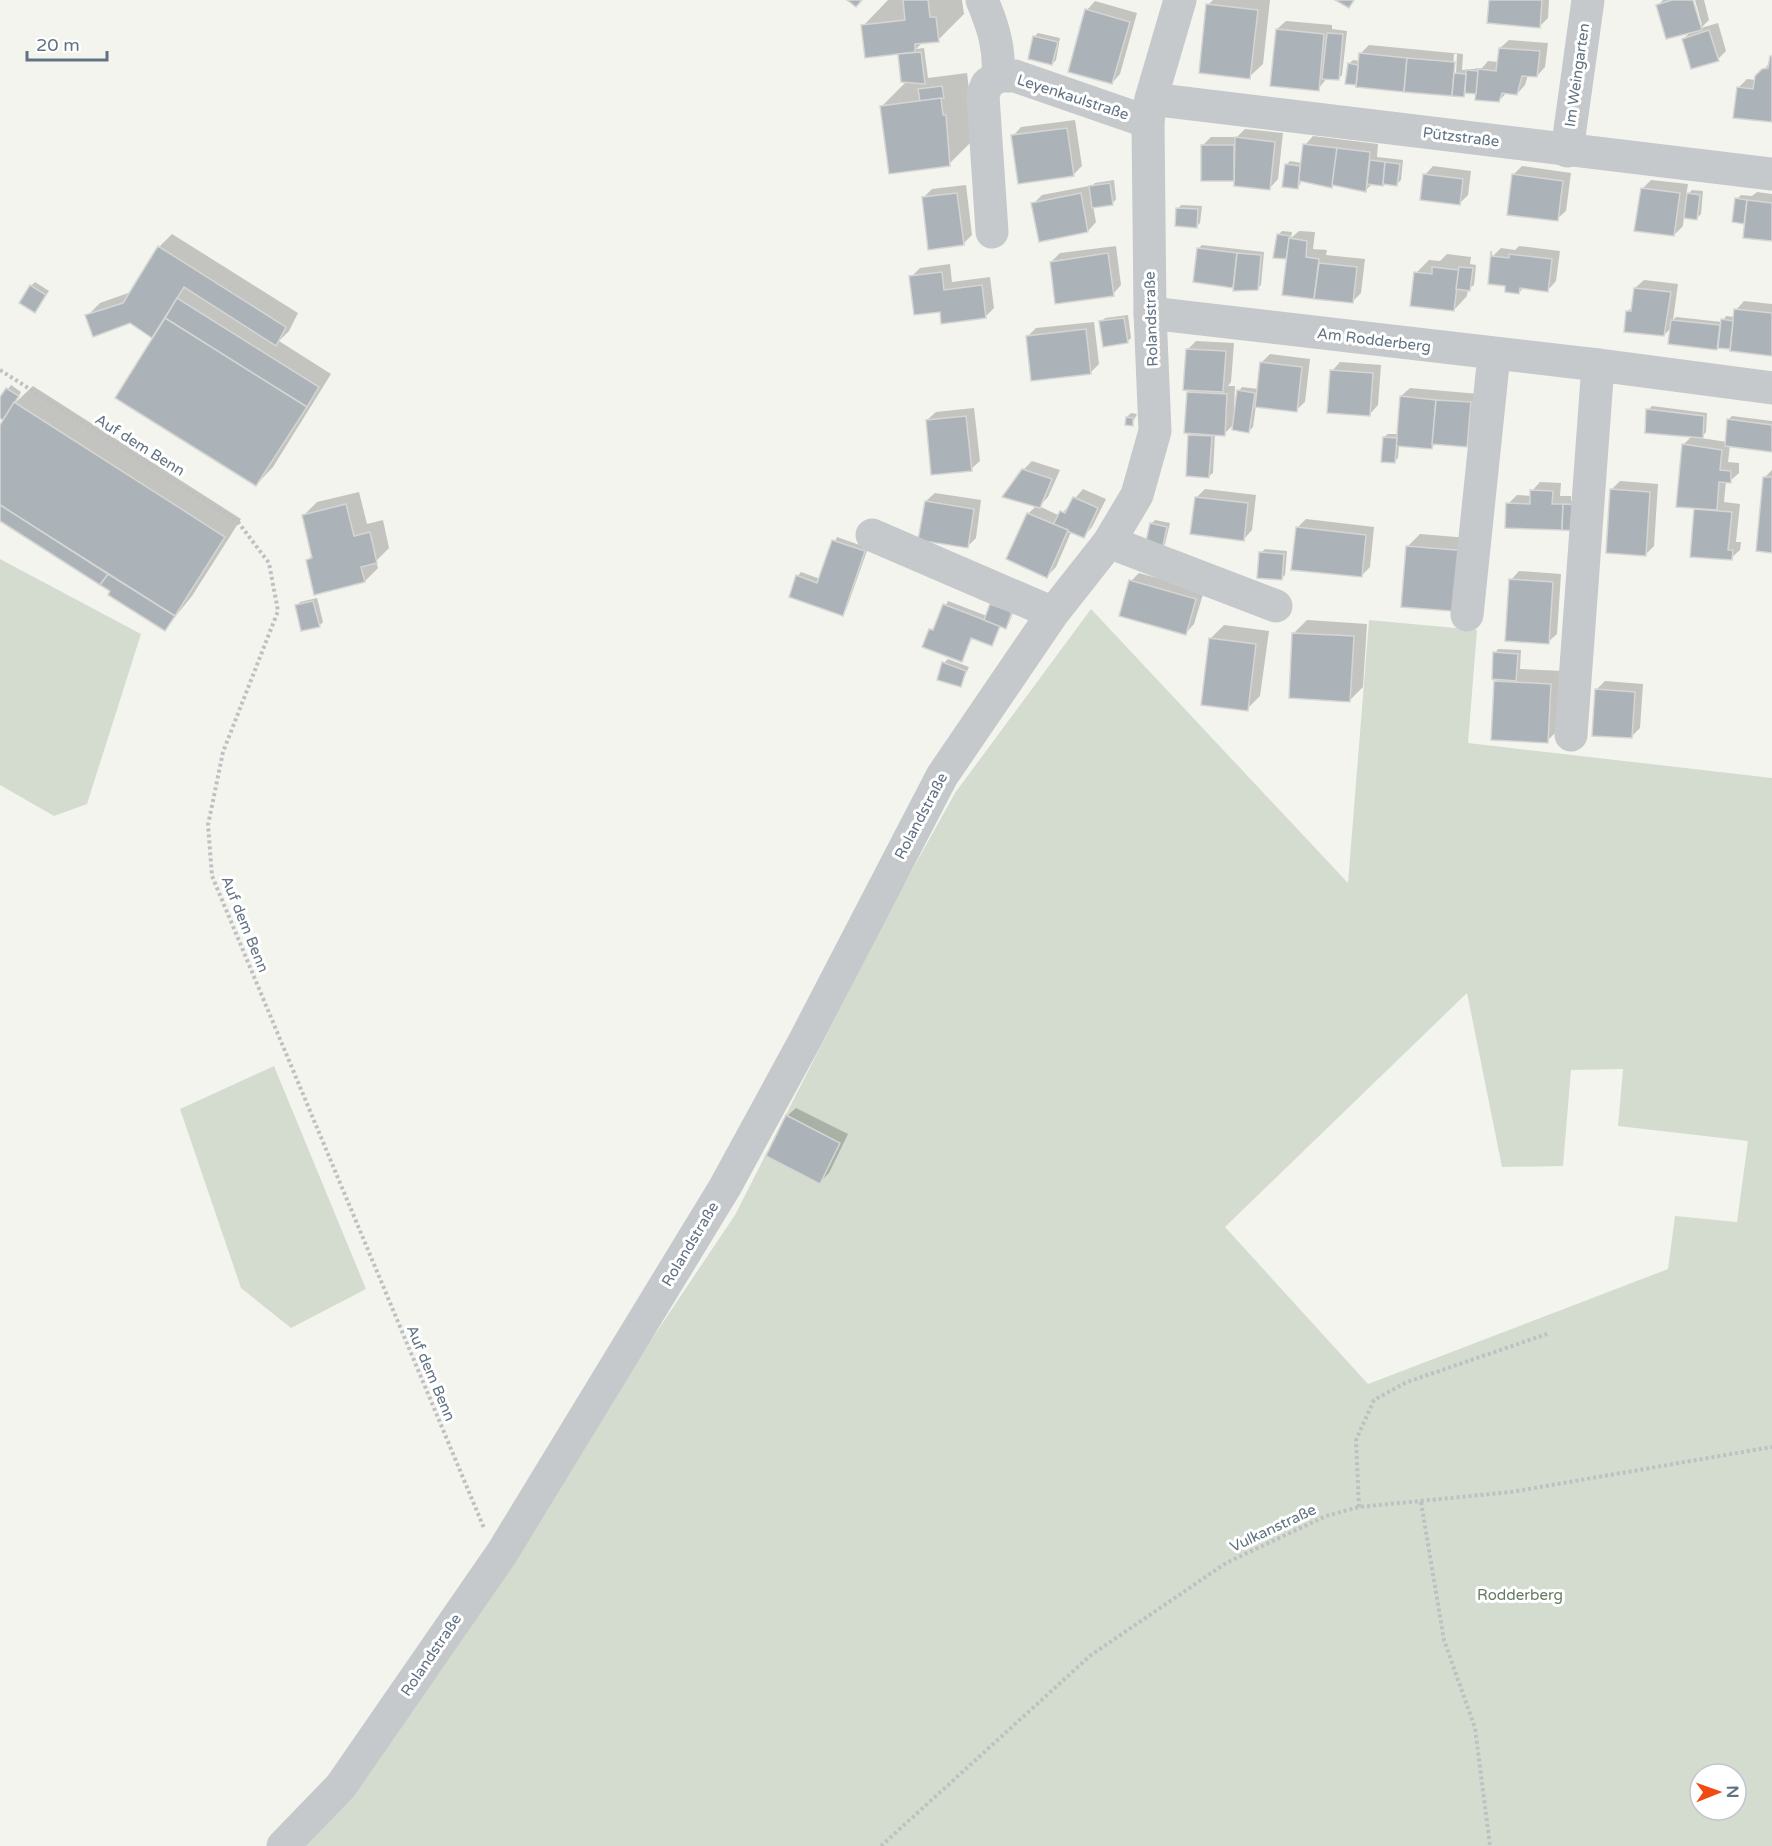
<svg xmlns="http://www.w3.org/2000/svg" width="1772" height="1846" font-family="'Varela Round',sans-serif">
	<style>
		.green { fill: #d4dcd0; fill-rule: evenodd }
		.shadow { fill: #0003; fill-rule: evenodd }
		.building { fill: #abb3b8; stroke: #d5d5d3; stroke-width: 1.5 }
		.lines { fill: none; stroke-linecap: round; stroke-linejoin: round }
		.path { stroke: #bfc0c2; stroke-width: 4; stroke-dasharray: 3 3; stroke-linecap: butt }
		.minor { stroke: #c6c9cc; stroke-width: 33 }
		.labels { text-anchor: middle; stroke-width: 6; stroke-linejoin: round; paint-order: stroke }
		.street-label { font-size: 15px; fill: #617383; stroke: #fff }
		.park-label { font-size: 15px; fill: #657a60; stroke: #fff }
	</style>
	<rect width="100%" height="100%" fill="#f4f4ef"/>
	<g class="green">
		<path d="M0,559L141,634L87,804L54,816L0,785Z"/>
		<path d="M1091,609L1348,883L1369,620L1477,630L1468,743L1772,778V1846H296L349,1790L735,1215L892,906L955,793ZM1467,993L1502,1167L1563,1166L1571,1070L1623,1069L1618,1126L1748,1141L1737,1222L1675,1216L1668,1269L1368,1384L1225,1227ZM1700,1774H1736V1810H1700Z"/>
		<path d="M274,1066L366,1289L291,1328L241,1288L180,1109Z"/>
	</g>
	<g class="shadow">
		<path d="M888,0H962L964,14L938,40L923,42L916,49L924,48L928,78L967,73L975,138L949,164L881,107L907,81L902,80L899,52L863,26Z"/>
		<path d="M1213,0H1270L1263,64L1249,77L1208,5Z"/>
		<path d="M1491,0H1549L1548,18L1539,27Z"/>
		<path d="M1663,0H1692L1699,25H1702L1695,0H1704L1709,20L1701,28L1718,23L1726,51L1718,59L1683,39L1692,31L1658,5Z"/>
		<path d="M1095,1L1137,13L1120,74L1112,83L1087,10Z"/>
		<path d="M1286,21L1332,25V29L1347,31L1342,75L1338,79L1327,78L1318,89L1277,29Z"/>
		<path d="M1038,33L1060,38L1056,60L1052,64L1034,37Z"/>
		<path d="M1509,40L1548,43L1545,67L1537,76L1528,75L1525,85L1517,94L1507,92L1499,101L1478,92H1468L1464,95L1358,81L1355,83L1349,64L1353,60L1360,61L1361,53L1369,45L1463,54L1462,70L1482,68L1488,61L1498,62L1500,48ZM1454,54H1457L1456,74L1452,77Z"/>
		<path d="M1772,55V120L1738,88L1747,79L1756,80L1770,62Z"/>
		<path d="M1075,120L1082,166L1073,175L1013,136L1021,127Z"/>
		<path d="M1245,129L1283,133L1278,179L1270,188L1235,180H1202V146L1211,137H1237Z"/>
		<path d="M1313,136L1378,144L1377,157L1403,160L1401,180L1397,184L1373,183L1365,191L1350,189V186L1317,185V182L1302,180L1298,188L1286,165L1290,161L1302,163L1305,145Z"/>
		<path d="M1433,166L1471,171L1468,195L1460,203L1425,175Z"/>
		<path d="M1522,166L1571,173L1566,211L1557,219L1513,175Z"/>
		<path d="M1114,180L1116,199L1113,203L1093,206L1096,222L1088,231L1033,204L1042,195L1089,186L1090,188L1095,183Z"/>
		<path d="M1651,180L1688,184L1686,196L1692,190L1703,191L1701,214L1697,218L1684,217L1683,226L1674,235L1642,189Z"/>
		<path d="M966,185L972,235L963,244L923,198L932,189Z"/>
		<path d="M1757,192L1772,194V240L1746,222L1734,221L1737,199L1741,195L1752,196Z"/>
		<path d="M1181,205L1202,206L1200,223L1196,227L1178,209Z"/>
		<path d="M1282,231L1292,232L1291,238L1299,231L1315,232L1313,249L1327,250L1326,255L1365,259L1361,293L1352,302L1284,294L1288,255L1285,258L1278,235Z"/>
		<path d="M172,234L298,313L289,331L279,341L331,374L273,467L256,485L154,338L130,321L87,316L100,303L131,292L159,247Z"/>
		<path d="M1202,245L1264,252L1261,285L1257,289L1248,288L1244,291L1234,290L1235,286L1195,281L1198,249Z"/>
		<path d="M1116,246L1121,285L1113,294L1051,262L1060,253Z"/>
		<path d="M1519,246L1560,251L1556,281L1548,290L1524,287L1519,293L1507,285L1492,257L1501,248L1515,250Z"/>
		<path d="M1447,254L1471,257L1470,264L1476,265L1474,285L1468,289L1467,296L1454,310L1416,273L1429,260L1440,261Z"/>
		<path d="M950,264L952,282L990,277L994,308L985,317L911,277L920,268Z"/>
		<path d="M1644,280L1678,284L1673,320L1676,317L1722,322L1726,316L1735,317L1736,310L1744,301L1772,304V354L1670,343L1672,327L1664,335L1627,312L1633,306L1635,288Z"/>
		<path d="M35,282L49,291L35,311L31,286Z"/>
		<path d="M1128,315L1131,338L1127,342L1101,322L1105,318Z"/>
		<path d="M1094,322L1099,364L1091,372L1027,337L1036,328Z"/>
		<path d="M1196,341L1234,343L1231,382L1228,386H1235L1234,409H1236L1239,391L1242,387L1258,389L1262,362L1270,354L1310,359L1305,402L1296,410L1256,405L1253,427L1249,431L1234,424L1224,434H1215L1213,473L1209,476L1190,435L1193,432L1188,393L1192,389L1187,350Z"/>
		<path d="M1340,362L1381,365L1378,405L1370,414L1332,371Z"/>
		<path d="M11,385L21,392L15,403L33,386L241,519L192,596L165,629L112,591L0,519V427L5,419L0,416V400Z"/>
		<path d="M1410,388L1479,394L1469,443L1467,446L1436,443L1431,448L1399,445L1398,458L1394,462L1384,437L1388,434H1398L1401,396Z"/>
		<path d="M1652,406L1707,413L1706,432L1701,438L1727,442L1728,420L1732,416L1772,421V450L1730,445L1728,462L1739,463V473L1730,481H1726L1724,502L1740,504L1736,542H1741L1740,550L1731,558L1691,555L1695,507L1683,445L1693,435L1648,410Z"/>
		<path d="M974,408L980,461L971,469L927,420L936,412Z"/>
		<path d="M1131,413L1137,414L1132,424L1127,417Z"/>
		<path d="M1032,461L1060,470L1048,497L1039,506L1060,516L1083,489L1106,499L1092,527L1084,536L1072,530L1056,567L1047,576L1028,514L1037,505L1023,470Z"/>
		<path d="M1772,470V551L1765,477Z"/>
		<path d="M1620,481L1658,484L1654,546L1646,554L1611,490Z"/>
		<path d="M1540,482L1561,483L1560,496H1571V501L1584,502L1582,526L1508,504L1517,495L1532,496V491Z"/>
		<path d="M1205,489L1256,495L1252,530L1244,539L1196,498Z"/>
		<path d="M359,492L367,524L383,520L389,548L376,561L378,568L365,581L307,560L313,555L303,516L317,502Z"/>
		<path d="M935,493L981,500L976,538L967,547L926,501Z"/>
		<path d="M1306,519L1374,527L1370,567L1361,576L1297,528Z"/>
		<path d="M1155,520L1170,523L1165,544L1162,548L1151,524Z"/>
		<path d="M1420,534L1481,539L1463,610L1407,547Z"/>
		<path d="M837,537L868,548L846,610L842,614L798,576L801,572L820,579Z"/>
		<path d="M1265,549L1287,551L1285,575L1281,579L1261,553Z"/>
		<path d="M1519,571L1561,574L1557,634L1548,642L1511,580Z"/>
		<path d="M1139,573L1204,591L1194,624L1186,633L1131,581Z"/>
		<path d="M317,598L323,622L319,626L297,606L300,602Z"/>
		<path d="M995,600L1015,608L1009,623L1006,627L1001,625L992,644L973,637L961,660L930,630L936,626L948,601L987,616Z"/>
		<path d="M1307,620L1367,624L1363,687L1350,700L1294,633Z"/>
		<path d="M1224,625L1269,631L1260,696L1247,709L1211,638Z"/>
		<path d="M1498,649L1521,650L1520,669L1564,671L1560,728L1547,741L1496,681L1499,678L1495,653Z"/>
		<path d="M948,659L969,667L960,686L944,663Z"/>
		<path d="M1605,681L1643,684L1640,728L1631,737L1596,690Z"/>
		<path d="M796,1108L848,1134L829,1173L820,1182L787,1116Z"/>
	</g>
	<g class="building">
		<path d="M847,0H862L856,7Z"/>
		<path d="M903,0H928L930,17H936L939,42L915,44V52L865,58L861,25L905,20Z"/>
		<path d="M1335,0H1354L1349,8Z"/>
		<path d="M1489,0H1542L1540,28L1487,23Z"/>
		<path d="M1672,0H1693L1702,30L1666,39L1656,5Z"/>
		<path d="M1206,4L1258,10L1250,79L1199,73Z"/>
		<path d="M1085,9L1130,22L1112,84L1068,72Z"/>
		<path d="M1276,29L1324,34L1319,91L1270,86Z"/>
		<path d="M1709,30L1719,61L1691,69L1682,39Z"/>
		<path d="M1327,33L1343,34L1339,80L1322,79Z"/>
		<path d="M1033,36L1058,42L1052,65L1028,59Z"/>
		<path d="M1499,48L1540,51L1537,77L1522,76L1517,95L1502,93L1499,102L1475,100L1478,69L1496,71Z"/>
		<path d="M921,52L925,84L901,82L898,54Z"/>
		<path d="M1359,53L1407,58L1404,92L1356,87Z"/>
		<path d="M1770,56H1772V122L1733,118L1737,87L1753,89L1755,76L1762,69L1768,68Z"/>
		<path d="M1407,58L1455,62L1452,96L1404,92Z"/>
		<path d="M1348,63L1358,65L1356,85L1345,84Z"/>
		<path d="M1466,70L1478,71L1476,94L1465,93Z"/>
		<path d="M1454,73L1466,74L1464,97L1452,96Z"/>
		<path d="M942,86L944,98L920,101L918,89Z"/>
		<path d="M941,98L943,115H946L950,166L889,174L880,106Z"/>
		<path d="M1067,128L1074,176L1018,184L1011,135Z"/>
		<path d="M1235,137L1275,142L1270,190L1234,186Z"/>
		<path d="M1303,144L1337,148L1332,188L1300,181L1298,184Z"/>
		<rect x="1201" y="145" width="33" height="36"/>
		<path d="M1337,148L1370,152L1366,192L1332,185Z"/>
		<path d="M1370,160L1385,162L1383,186L1367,184Z"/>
		<path d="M1385,162L1400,164L1397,186L1383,184Z"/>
		<path d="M1285,164L1300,166L1298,189L1282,187Z"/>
		<path d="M1423,174L1463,179L1460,205L1420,200Z"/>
		<path d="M1512,174L1563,181L1558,221L1507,215Z"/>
		<path d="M1110,183L1113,205L1092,208L1089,186Z"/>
		<path d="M1641,188L1680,193L1674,236L1634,231Z"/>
		<path d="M957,193L964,245L928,250L922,197Z"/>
		<path d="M1081,193L1088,232L1039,242L1031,203Z"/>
		<path d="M1687,193L1700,195L1697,220L1684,218Z"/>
		<path d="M1735,198L1747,200L1744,224L1732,222Z"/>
		<path d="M1747,200L1772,203V241L1743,238Z"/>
		<path d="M1176,208L1198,209L1197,228L1175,226Z"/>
		<path d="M1277,234L1290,236L1286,259L1273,258Z"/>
		<path d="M1289,238L1307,241L1306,257L1319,259L1314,299L1282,295Z"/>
		<path d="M158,246L286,327L276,346L184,287L152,338L130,323L93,337L85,315L123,303Z"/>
		<path d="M1197,248L1237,253L1233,288L1193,282Z"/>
		<path d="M1491,251L1492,256L1509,258V254L1552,259L1548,292L1520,288L1519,294L1505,292V286L1488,284Z"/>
		<path d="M1108,253L1114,296L1055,304L1050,262Z"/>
		<path d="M1237,253L1261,255L1258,290L1233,291Z"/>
		<path d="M1319,263L1357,267L1353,303L1314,299Z"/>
		<path d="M1432,267L1459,270L1454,311L1410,306L1414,272L1432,274Z"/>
		<path d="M1459,267L1473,268L1470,291L1456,289Z"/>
		<path d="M942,272L944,290L982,285L986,318L941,324L940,312L914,315L909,276Z"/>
		<path d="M30,285L46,295L35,313L19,303Z"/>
		<path d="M1634,288L1671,292L1664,336L1624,332L1626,311H1631Z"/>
		<path d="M177,298L319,387L307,407L165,318Z"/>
		<path d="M1734,309L1772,313V356L1730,351Z"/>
		<path d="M165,318L307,407L256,486L115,398Z"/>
		<path d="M1124,318L1128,343L1103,347L1099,321Z"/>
		<path d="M1721,319L1733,321L1730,349L1718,348Z"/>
		<path d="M1671,320L1720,325L1717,350L1668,344Z"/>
		<path d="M1086,329L1091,374L1031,381L1026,336Z"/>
		<path d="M1186,349L1226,351L1223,392L1183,390Z"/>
		<path d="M1260,362L1302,367L1297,412L1255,407Z"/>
		<path d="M1330,370L1373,373L1370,416L1327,413Z"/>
		<path d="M6,388L19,396L3,420L0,418V397Z"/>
		<path d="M1237,390L1255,393L1249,433L1232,430Z"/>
		<path d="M1187,392L1227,394L1225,436L1184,433Z"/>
		<path d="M1400,396L1436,400L1432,449L1396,446Z"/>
		<path d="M1436,400L1471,402L1467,447L1432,444Z"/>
		<path d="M14,402L225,537L175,616L0,505V425Z"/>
		<path d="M1646,409L1704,416L1703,438L1645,433Z"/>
		<path d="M966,416L972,471L931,475L926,420Z"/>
		<path d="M1126,417L1133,418V426L1125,425Z"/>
		<path d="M1727,419L1772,425V452L1725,446Z"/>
		<path d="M1188,435L1212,436L1209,478L1186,476Z"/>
		<path d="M1383,437L1397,438L1395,463L1381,462Z"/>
		<path d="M1682,444L1722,450L1720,470L1731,471V483L1719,482L1717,510L1676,507Z"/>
		<path d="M1022,469L1052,479L1040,508L1002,497Z"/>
		<path d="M1763,477H1772V553L1756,551Z"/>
		<path d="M1610,489L1650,492L1646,556L1606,553Z"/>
		<path d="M1530,490L1553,491L1552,504H1563L1562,530L1505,528L1506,503L1530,504Z"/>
		<path d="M1073,497L1098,508L1084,538L1053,525L1060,511L1065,513Z"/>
		<path d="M1195,497L1248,503L1244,541L1190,534Z"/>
		<path d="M925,501L974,509L968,548L918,540Z"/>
		<path d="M346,504L354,536L370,532L377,563L361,567L365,582L314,595L306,560L312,558L302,515Z"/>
		<path d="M1563,504L1580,505L1579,531L1562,530Z"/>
		<path d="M0,505L108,574L100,585L0,521Z"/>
		<path d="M1694,509L1732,512L1728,550H1733L1732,560L1690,557Z"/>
		<path d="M1027,513L1068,530L1047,578L1006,559Z"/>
		<path d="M1150,523L1167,527L1162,550L1145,546Z"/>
		<path d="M1296,527L1366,535L1362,577L1291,570Z"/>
		<path d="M832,540L865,551L843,616L789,597L796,575L817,583Z"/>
		<path d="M1406,546L1468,551L1464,612L1401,607Z"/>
		<path d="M1259,552L1284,554L1282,580L1257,578Z"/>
		<path d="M108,574L175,616L165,631L108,595L110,591L100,585Z"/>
		<path d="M1509,579L1553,582L1549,644L1505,641Z"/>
		<path d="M1129,580L1196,599L1186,635L1119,616Z"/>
		<path d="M313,601L320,627L301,631L295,605Z"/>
		<path d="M943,604L1000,626L992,646L971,638L962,662L922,647L929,629L933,630Z"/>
		<path d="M990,604L1012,612L1006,629L984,620Z"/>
		<path d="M1292,633L1354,636L1350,702L1289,698Z"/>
		<path d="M1209,638L1256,644L1248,711L1201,705Z"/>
		<path d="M1493,652L1518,654L1516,681L1492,679Z"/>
		<path d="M942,662L966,671L961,687L937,680Z"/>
		<path d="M1494,681L1551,684L1548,743L1491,740Z"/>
		<path d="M1595,689L1635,692L1632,738L1592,736Z"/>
		<path d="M786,1115L840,1143L820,1184L766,1156Z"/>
	</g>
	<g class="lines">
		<g class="path">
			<path d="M0,370L238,522L269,563L278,611L223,752L208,825L212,876L484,1528"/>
			<path d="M1421,1502L1444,1640L1475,1728L1490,1846"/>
			<path d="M1359,1507L1356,1440L1374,1400L1407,1382L1547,1334"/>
			<path d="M881,1846L1091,1655L1226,1563L1326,1516L1359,1507L1511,1492L1772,1447"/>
		</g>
		<g class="minor">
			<path d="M982,0C993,26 1000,48 998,76L987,84L983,95L992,232"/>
			<path d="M998,76H1015L1148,122"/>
			<path d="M1151,99L1772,174"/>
			<path d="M1567,151L1588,0"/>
			<path d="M1150,313L1598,365L1772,388"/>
			<path d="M872,535L1053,613"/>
			<path d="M1109,542L1276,606"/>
			<path d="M1467,615L1494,355"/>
			<path d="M1571,735L1598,365"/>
			<path d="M283,1846L341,1786L502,1553L725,1187L804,1042L942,776L1053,613L1109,542L1137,495L1155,431L1150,313L1148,122L1151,99L1180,0"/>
		</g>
	</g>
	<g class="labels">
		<g class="street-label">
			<text transform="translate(1577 75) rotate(-82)" y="5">Im Weingarten</text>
			<text transform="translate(1073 97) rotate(18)" y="5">Leyenkaulstraße</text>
			<text transform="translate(1461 137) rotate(7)" y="5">Pützstraße</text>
			<text transform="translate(1151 319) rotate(-92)" y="5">Rolandstraße</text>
			<text transform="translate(1374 340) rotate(7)" y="5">Am Rodderberg</text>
			<text transform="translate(140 445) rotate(32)" y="5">Auf dem Benn</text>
			<text transform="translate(921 816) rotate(-62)" y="5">Rolandstraße</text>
			<text transform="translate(245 924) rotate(68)" y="5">Auf dem Benn</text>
			<text transform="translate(690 1244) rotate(-59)" y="5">Rolandstraße</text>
			<text transform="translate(431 1373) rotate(67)" y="5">Auf dem Benn</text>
			<text transform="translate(1273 1528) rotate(-25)" y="5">Vulkanstraße</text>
			<text transform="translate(431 1655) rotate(-56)" y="5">Rolandstraße</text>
		</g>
		<g class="park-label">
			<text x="1520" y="1600">Rodderberg</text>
		</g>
	</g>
	<g transform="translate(1718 1792) rotate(89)"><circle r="28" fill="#ffffff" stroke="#c0c7cd" stroke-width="1.5"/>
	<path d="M0-4.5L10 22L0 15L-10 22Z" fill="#f14a13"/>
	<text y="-9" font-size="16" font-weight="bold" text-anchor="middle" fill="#617383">N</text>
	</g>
	<path d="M27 51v9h80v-9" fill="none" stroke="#617383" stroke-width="3"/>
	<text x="36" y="51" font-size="18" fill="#617383" stroke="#ffffff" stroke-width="4.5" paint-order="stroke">20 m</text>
</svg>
